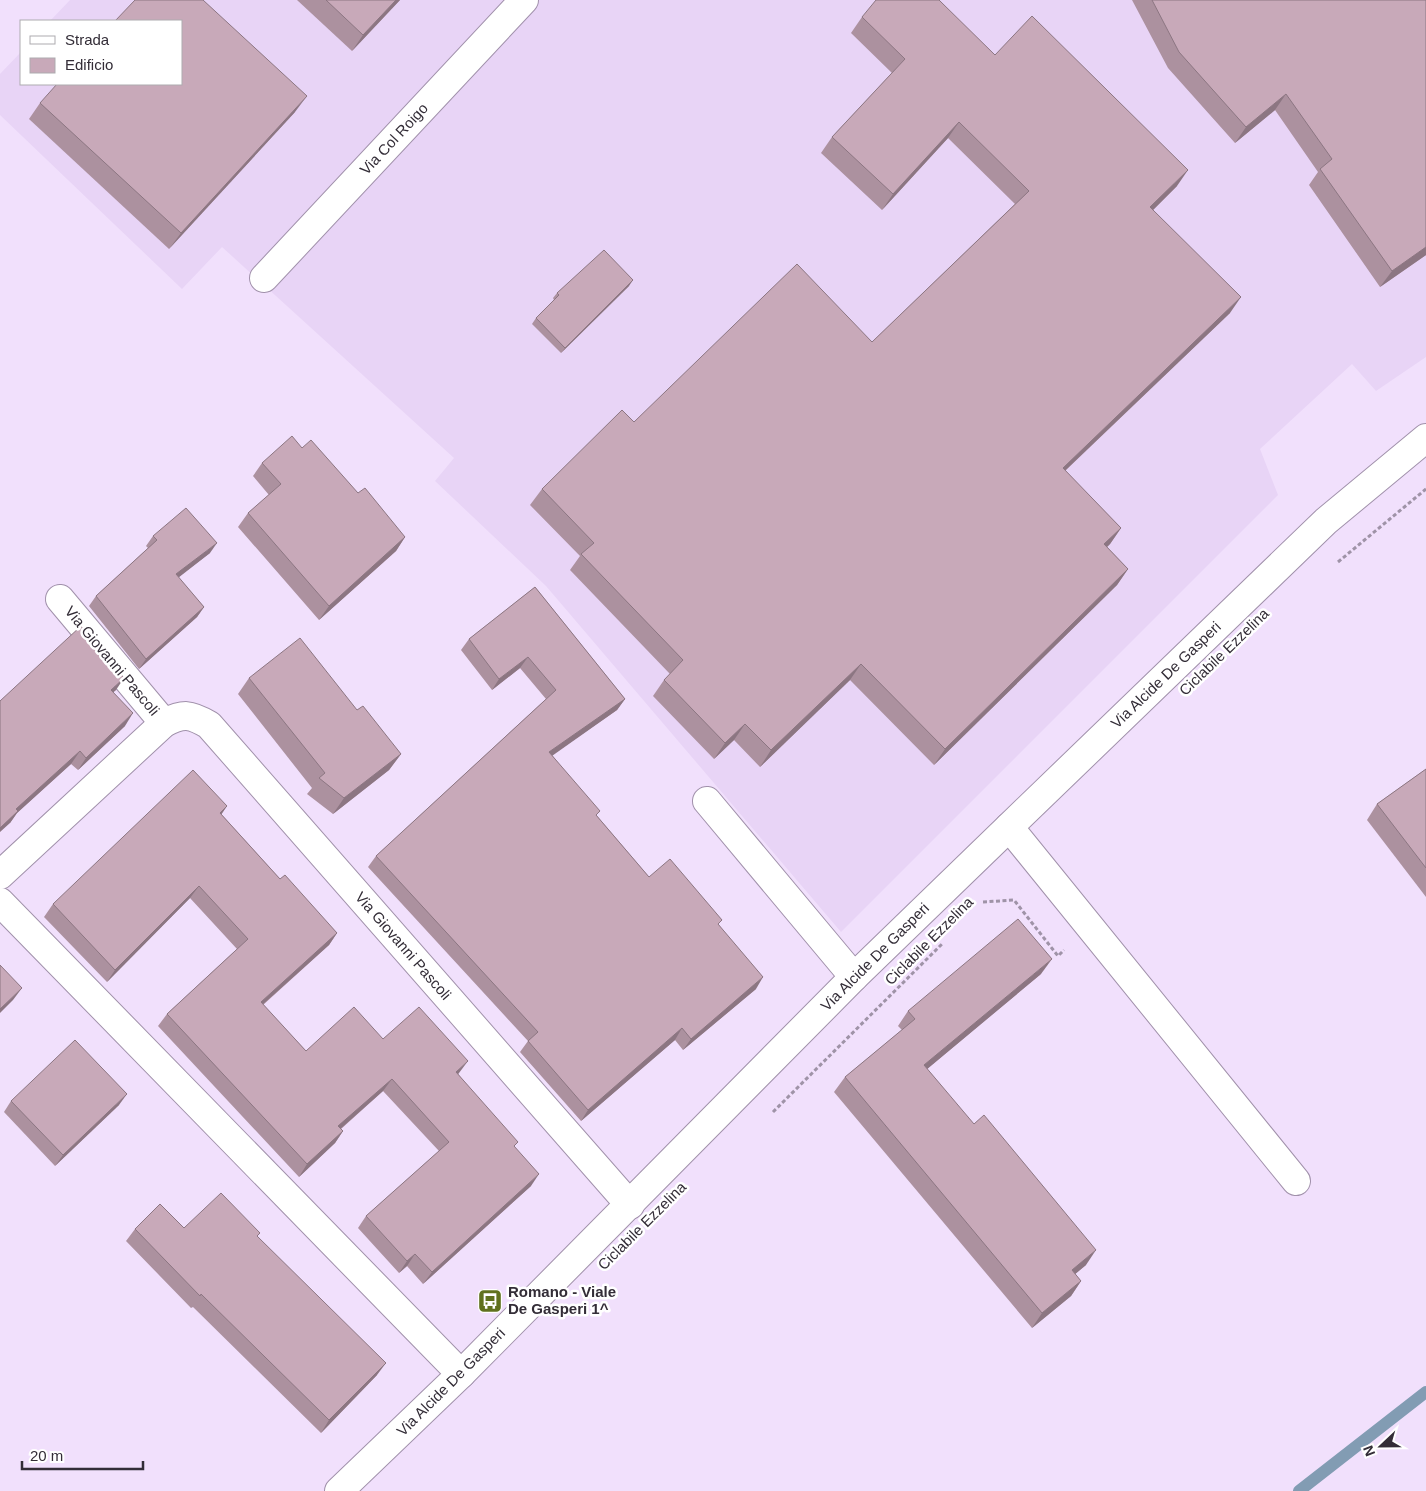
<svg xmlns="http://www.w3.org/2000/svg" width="1426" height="1491" font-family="Arial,sans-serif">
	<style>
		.built { fill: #e8d4f6 }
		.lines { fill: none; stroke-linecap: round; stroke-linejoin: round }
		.stream { stroke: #829cb3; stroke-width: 12 }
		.street-casing { stroke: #a191ab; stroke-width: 30 }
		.secondary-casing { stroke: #a191ab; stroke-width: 30 }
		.path { stroke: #9f93a7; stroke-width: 3; stroke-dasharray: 4 2.5; stroke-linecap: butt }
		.street { stroke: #fff; stroke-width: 28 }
		.secondary { stroke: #fff; stroke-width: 28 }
		.wall { fill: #ac919f }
		.shaded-wall { fill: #8c7682 }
		.building { fill: #c8a9b9; stroke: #8c7682 }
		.labels { text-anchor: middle; stroke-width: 5; stroke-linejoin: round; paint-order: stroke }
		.street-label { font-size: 15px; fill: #332d37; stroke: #fff }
		.poi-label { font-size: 15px; font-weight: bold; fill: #332d37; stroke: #fff; text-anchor: start }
	</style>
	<rect width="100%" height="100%" fill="#f1e0fc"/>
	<path class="built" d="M70,0H1426V357L1376,391L1352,364L1260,449L1278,495L841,932L546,586L435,481L454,458L222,247L182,289L0,115V74L21,52V84H181V21H50Z"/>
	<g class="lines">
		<path class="stream" d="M1299,1491L1426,1392"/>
		<defs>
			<g id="street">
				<path d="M264,278L524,0"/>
				<path d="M60,599L164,723"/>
				<path d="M707,801L854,977"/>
				<path d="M1009,827L1296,1181"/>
				<path d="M0,875L164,723C184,713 190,714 209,725L630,1205"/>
				<path d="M0,902L461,1374"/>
			</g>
			<path id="secondary" d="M339,1491L461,1374L854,977L1009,827L1326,521L1426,438"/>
		</defs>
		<use href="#street" class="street-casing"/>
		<use href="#secondary" class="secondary-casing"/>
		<g class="path">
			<path d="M1338,562L1426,489"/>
			<path d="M983,902L1014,900L1058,956L1064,950"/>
			<path d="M773,1112L942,944"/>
		</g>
		<use href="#street" class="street"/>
		<use href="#secondary" class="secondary"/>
	</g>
	<g class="wall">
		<path d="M297,0H400L352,51Z"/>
		<path d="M1132,0H1426V255L1380,287L1309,185L1318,172L1275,110L1235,143L1168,68Z"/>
		<path d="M862,17L995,55L1177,186L1153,210L1230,313L1065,471L1121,528L1110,544L1107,547L1128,569L1117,585L934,765L850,680L760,767L734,740L714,759L653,696L664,680L670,674L570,570L580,556L530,505L542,489L634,422L872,342L1015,204L948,138L882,210L821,153L832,137L892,73L851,33Z"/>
		<path d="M40,103L295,112L169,249L29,119Z"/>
		<path d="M629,286L561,353L532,324L536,318L554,300L553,298L557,293Z"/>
		<path d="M302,448L358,493L405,537L396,551L319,620L238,527L248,513L269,495L253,476L262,463Z"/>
		<path d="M153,536L210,553L178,577L204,607L197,617L139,669L89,606L96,596L148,548L146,546Z"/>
		<path d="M535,587L625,699L617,710L552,755L597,816L649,877L719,925L756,989L683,1050L675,1040L581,1121L520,1052L528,1041L368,867L376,856L546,699L520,668L492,690L461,650L469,639Z"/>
		<path d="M249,678L357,710L401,754L389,770L333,814L307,794L312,788L238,694Z"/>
		<path d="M116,690L113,692L125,726L78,770L71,764L17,813L10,823L0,701Z"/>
		<path d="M1426,769V897L1367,820L1377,804Z"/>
		<path d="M227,806L221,814L280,879L337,933L329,945L263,1005L306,1051L383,1039L459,1073L458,1074L515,1147L531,1186L423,1284L407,1266L399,1273L358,1228L366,1216L439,1151L383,1091L341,1129L343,1131L335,1143L299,1177L158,1026L167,1014L237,949L190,898L107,982L44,917L53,904Z"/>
		<path d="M1041,974L927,1069L1086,1265L1075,1274L1081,1281L1071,1296L1032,1328L834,1092L845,1077L902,1030L898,1026L908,1011Z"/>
		<path d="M11,1101L119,1105L55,1166L4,1112Z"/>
		<path d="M184,1228L258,1237L377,1375L321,1433L193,1307L191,1308L126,1241L135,1229Z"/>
	</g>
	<g class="shaded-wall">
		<path d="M396,0H400L352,51L363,35Z"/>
		<path d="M1286,94L1275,110L1235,143L1246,127Z"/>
		<path d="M307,96L295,112L169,249L181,233Z"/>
		<path d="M959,122L948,138L882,210L893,194Z"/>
		<path d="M1188,170L1177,186L1139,224L1150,207Z"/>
		<path d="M1426,247V255L1380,287L1392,271Z"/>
		<path d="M633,280L629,286L561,353L565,348Z"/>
		<path d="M1241,297L1230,313L1051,484L1063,468Z"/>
		<path d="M1121,528L1110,544L1093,560L1104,544Z"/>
		<path d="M405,537L396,551L319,620L329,606Z"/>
		<path d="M217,543L210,553L169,585L176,574Z"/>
		<path d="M1128,569L1117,585L934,765L945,749Z"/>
		<path d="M204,607L197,617L139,669L146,659Z"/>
		<path d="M528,657L520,668L492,690L499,679Z"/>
		<path d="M861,664L850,680L760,767L771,750Z"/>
		<path d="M124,678L116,690L102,702L111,690Z"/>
		<path d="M625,699L617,710L542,763L549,752Z"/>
		<path d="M133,713L125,726L78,770L86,758Z"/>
		<path d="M745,724L734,740L714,759L725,743Z"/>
		<path d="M80,751L71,764L17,813L10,823L0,832V828L16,809Z"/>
		<path d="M401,754L389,770L333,814L344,798Z"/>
		<path d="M227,806L219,818L220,813Z"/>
		<path d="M199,886L190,898L107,982L115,970Z"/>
		<path d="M337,933L329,945L252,1014L261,1002Z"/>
		<path d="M1052,959L1041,974L914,1080L924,1065Z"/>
		<path d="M763,977L756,989L683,1050L691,1039Z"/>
		<path d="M22,988L13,1000L0,1013V1009Z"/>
		<path d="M682,1028L675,1040L581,1121L588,1110Z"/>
		<path d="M468,1061L459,1073L447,1084L456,1072Z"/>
		<path d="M392,1079L383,1091L330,1138L338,1126Z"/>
		<path d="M127,1094L119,1105L55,1166L63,1155Z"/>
		<path d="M343,1131L335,1143L299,1177L307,1164Z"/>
		<path d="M539,1174L531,1186L423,1284L432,1272Z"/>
		<path d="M1096,1250L1086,1265L1062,1285L1072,1270Z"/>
		<path d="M415,1254L407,1266L399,1273L407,1261Z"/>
		<path d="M1081,1281L1071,1296L1032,1328L1042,1313Z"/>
		<path d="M386,1363L377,1375L321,1433L329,1420Z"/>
	</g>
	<g class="building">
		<path d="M135,0H203L307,96L181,233L40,103L57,84H181V21H115Z"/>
		<path d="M326,0H396L363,35Z"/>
		<path d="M876,0H939L995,55L1032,16L1188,170L1150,207L1241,297L1063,468L1121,528L1104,544L1128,569L945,749L861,664L771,750L745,724L725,743L664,680L683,660L581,554L594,543L542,489L622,410L634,422L797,264L872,342L1029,191L959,122L893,194L832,137L905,59L862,17Z"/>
		<path d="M1152,0H1426V247L1392,271L1320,169L1332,159L1286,94L1246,127L1179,52Z"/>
		<path d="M604,250L633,280L565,348L536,318L559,295L557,293Z"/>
		<path d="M292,436L302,448L311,440L358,493L365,488L405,537L329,606L248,513L281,484L262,463Z"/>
		<path d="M186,508L217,543L176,574L204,607L146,659L96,596L157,540L153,536Z"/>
		<path d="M535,587L625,699L549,752L600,811L596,815L649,877L670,859L722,920L718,924L763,977L691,1039L682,1028L588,1110L528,1041L538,1032L376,856L556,690L528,657L499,679L469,639Z"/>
		<path d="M81,626L124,678L111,690L133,713L86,758L80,751L16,809L18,811L0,828V701Z"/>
		<path d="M300,638L357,710L363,706L401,754L344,798L319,778L325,773L249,678Z"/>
		<path d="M1426,769V868L1377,804Z"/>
		<path d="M193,770L227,806L220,813L280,879L285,875L337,933L261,1002L306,1051L354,1007L383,1039L419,1007L468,1061L456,1072L518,1142L514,1146L539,1174L432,1272L415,1254L407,1261L366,1216L449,1142L392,1079L338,1126L343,1131L307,1164L167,1014L248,939L199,886L115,970L53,904Z"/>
		<path d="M1018,919L1052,959L924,1065L974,1124L984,1115L1096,1250L1072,1270L1081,1281L1042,1313L845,1077L915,1019L908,1011Z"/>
		<path d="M0,965L22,988L0,1009Z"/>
		<path d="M75,1040L127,1094L63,1155L11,1101Z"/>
		<path d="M221,1193L260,1233L257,1236L386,1363L329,1420L201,1294L200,1296L135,1229L160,1204L184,1228Z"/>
	</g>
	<defs>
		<symbol id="bus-square" viewBox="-11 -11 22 22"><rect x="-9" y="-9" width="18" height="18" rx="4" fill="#60711e" stroke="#fff"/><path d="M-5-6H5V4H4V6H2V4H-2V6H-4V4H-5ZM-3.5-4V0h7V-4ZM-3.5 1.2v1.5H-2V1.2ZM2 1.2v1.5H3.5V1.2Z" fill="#fff"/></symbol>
	</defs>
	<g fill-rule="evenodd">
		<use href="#bus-square" x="476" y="1287" width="28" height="28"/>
	</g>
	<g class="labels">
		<g class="street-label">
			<text transform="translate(394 139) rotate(-47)" y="5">Via Col Roigo</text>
			<text transform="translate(1224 652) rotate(-44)" y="5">Ciclabile Ezzelina</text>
			<text transform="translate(112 661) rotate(50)" y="5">Via Giovanni Pascoli</text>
			<text transform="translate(1166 675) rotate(-44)" y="5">Via Alcide De Gasperi</text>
			<text transform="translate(929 941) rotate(-45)" y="5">Ciclabile Ezzelina</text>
			<text transform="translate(403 946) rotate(49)" y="5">Via Giovanni Pascoli</text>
			<text transform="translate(875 957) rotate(-45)" y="5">Via Alcide De Gasperi</text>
			<text transform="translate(642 1226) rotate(-45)" y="5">Ciclabile Ezzelina</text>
			<text transform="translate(451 1382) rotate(-45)" y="5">Via Alcide De Gasperi</text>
		</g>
		<g class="poi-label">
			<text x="508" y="1297">Romano - Viale<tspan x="508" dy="17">De Gasperi 1^</tspan></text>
		</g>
	</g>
	<rect x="20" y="20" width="162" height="65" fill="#ffffff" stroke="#adabaf"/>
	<rect x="30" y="36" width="25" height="8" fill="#ffffff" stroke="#adabaf"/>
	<text x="65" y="45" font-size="15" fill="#332d37">Strada</text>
	<rect x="30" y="58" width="25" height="15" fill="#c8a9b9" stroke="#adabaf"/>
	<text x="65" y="70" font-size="15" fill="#332d37">Edificio</text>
	<g transform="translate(1381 1446) rotate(248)" stroke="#ffffff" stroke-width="4" paint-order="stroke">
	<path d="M0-4L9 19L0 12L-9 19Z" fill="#332d37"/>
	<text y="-8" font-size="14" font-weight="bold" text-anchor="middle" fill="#332d37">N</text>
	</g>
	<path d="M22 1461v8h121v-8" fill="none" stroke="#332d37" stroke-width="2.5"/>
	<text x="30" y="1461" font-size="15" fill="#332d37" stroke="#ffffff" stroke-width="4" paint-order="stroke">20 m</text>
</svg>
